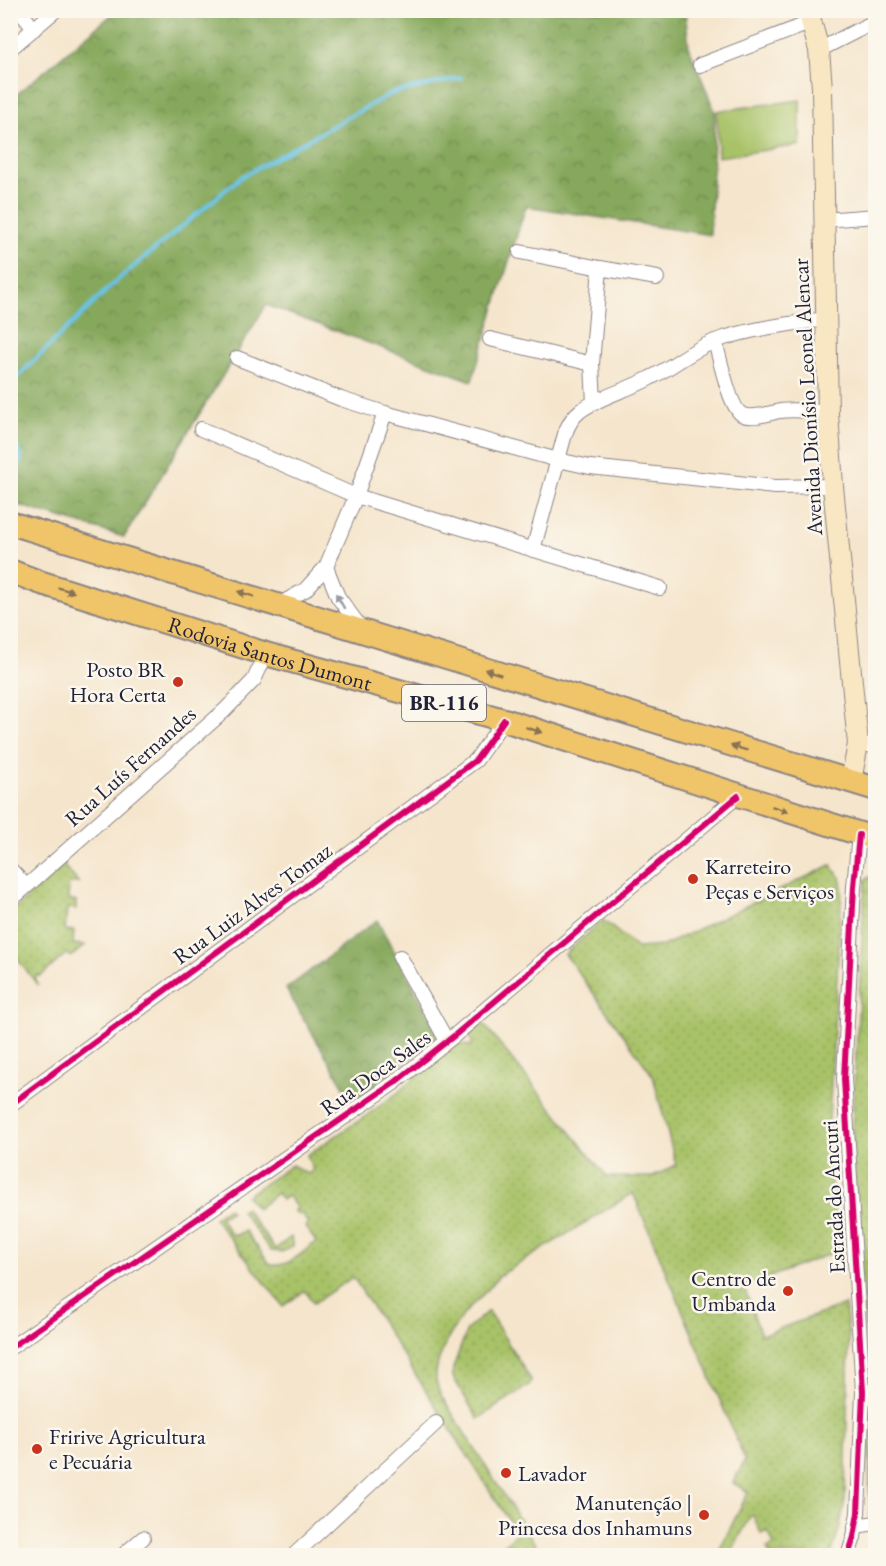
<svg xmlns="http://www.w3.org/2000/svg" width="886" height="1566" font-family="'EB Garamond',serif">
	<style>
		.grass { fill: url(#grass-dots); stroke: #657251; stroke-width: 1.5 }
		.forest { fill: url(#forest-crowns); stroke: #54654c; stroke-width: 1.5 }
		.garden { fill: #a8c267; stroke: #657251; stroke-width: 1.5 }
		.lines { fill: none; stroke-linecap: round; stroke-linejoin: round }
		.stream { stroke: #68c5e7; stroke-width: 4 }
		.minor-casing { stroke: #8c8484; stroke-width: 16 }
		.secondary-casing { stroke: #8c8484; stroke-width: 22 }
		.trunk-casing { stroke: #8c8484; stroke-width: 26 }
		.minor { stroke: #fff; stroke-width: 14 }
		.secondary { stroke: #f9e7c3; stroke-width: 20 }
		.trunk { stroke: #f0c469; stroke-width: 22 }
		.cycleway-casing { stroke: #fbf7ec; stroke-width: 10 }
		.cycleway { stroke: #d6006c; stroke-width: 6 }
		.oneway { fill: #897352 }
		.oneway2 { fill: #9c9ca7 }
		.poi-dot { fill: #c8321e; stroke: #fbf7ec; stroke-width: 2 }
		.labels { text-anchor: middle; stroke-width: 5; stroke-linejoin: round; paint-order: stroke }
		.shield { fill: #fbf7ec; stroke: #636270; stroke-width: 1.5 }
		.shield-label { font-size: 21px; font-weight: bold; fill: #22223b }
		.street-label { font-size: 22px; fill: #22223b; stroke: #fbf7ec }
		.poi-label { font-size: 22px; fill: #22223b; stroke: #fbf7ec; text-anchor: end }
	</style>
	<defs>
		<pattern id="grass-dots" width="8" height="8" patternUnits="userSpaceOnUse" patternTransform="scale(1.5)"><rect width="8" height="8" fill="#a8c267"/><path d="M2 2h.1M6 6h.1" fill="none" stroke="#90a65a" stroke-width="1.8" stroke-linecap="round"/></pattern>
		<pattern id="forest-crowns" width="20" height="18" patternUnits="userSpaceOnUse" patternTransform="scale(1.5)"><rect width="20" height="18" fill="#86a85c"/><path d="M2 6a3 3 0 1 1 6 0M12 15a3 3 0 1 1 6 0" fill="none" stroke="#6d884d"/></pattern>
	</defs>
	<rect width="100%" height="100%" fill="#fbf7ec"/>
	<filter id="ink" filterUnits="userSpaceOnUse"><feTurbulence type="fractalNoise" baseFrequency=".0167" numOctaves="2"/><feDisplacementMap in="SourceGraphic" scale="12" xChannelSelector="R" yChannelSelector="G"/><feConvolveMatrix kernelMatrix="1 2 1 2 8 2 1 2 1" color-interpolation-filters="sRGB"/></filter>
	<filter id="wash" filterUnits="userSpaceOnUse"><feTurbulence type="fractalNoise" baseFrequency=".008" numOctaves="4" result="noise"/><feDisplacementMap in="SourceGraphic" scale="24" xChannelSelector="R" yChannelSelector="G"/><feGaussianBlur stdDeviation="1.35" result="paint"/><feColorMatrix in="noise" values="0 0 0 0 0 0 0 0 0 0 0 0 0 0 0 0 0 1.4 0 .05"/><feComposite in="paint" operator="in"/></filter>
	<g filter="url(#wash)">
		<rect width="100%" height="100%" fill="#f5e5cc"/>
		<g class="grass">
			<path d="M63,865L79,883H69L68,900L76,901V909L67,908L65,930L74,931L73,944L85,945L71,957L67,953L41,976L39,975L35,978L38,985L11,951V912Z"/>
			<path d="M831,865L840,877L842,887L827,1155L840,1250L744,1287L761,1335L845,1305L849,1338L845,1500L840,1526L831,1555H770L767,1548L774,1545L768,1531L761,1534L753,1515L750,1517L730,1555H717L748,1492L733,1483L745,1460L633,1193L499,1276C491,1287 482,1295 473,1304C457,1320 434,1357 436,1380C437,1385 439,1390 440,1394L542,1555H493L517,1533L353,1277L314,1303L305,1291L283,1306L214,1218L228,1208L231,1211L220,1218L231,1234L236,1235L245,1231L270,1264C287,1269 303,1252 316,1242L305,1226L308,1223L301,1213L298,1215L294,1210L297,1208L288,1196L282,1200L277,1193L257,1209L246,1196L292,1165L307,1174L313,1171L307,1155L363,1118L397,1093L446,1050L449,1051L459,1042L469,1046L473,1043L468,1035L483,1023L607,1177H653L676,1165L653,1076L565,954L603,920L637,948L663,946Z"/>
			<path d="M870,877L875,878L876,1515L870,1516L868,1358L859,1251L852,1131L865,880Z"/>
			<path d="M245,1208L275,1249L291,1237L293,1246L282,1252L271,1251L241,1211Z"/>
			<path d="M488,1311L531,1380L530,1384L478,1419L453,1377V1368L467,1330Z"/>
		</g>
		<g class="forest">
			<path d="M116,11H685L689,47L715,112L710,235L526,206L472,381L266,305L124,537L11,503L10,100Z"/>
			<path d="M377,920L440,1035L353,1102L286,989Z"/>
		</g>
		<path class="garden" d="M800,100V145L718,157L717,111Z"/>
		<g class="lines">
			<g class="stream">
				<path d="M10,422L11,383L114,283L241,177L392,93L461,78"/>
				<path d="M10,435L21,456L10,502"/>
			</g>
		</g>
	</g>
	<g filter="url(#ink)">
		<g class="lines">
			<defs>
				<g id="minor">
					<path d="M19,10L34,29"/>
					<path d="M10,49L56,10"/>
					<path d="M819,50L876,21"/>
					<path d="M700,65L812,22"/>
					<path d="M824,220L876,216"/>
					<path d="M520,252L600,268"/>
					<path d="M490,339L592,364"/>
					<path d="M715,341C719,355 730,410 743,415C753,419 770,413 780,411C796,409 812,411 828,413"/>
					<path d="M237,358L341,399L385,413L558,460L590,467L775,487L833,486"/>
					<path d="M594,403L592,364L600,268L657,278"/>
					<path d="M201,429L356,496L660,588"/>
					<path d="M533,550L565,434C568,425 572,417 580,411C601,396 628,390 650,378C673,367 694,348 718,340C754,328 789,324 826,319"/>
					<path d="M326,567L338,597L360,627"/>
					<path d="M280,604L305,590L326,567L356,496L385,413"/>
					<path d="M858,744L876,746"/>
					<path d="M10,869L26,886"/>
					<path d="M10,901L224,711L254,680L266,654"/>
					<path d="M400,957L447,1041"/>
					<path d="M10,1105L476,760L504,720"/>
					<path d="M10,1348L394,1083L455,1035L738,796"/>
					<path d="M855,1526L876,1523"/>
					<path d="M122,1556L143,1538"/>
					<path d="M293,1556L436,1423"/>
					<path d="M848,1556L854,1537L858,1513L863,1392L844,1079L854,886L859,835"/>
				</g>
				<path id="secondary" d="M808,10L819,50L822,88L828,413L833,486L858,744L851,781"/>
				<g id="trunk">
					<path d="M10,523C299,610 587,701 876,789"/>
					<path id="s1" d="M10,571L39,582L266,654L504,720L876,839"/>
				</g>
			</defs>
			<use href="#minor" class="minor-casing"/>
			<use href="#secondary" class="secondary-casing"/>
			<use href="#trunk" class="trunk-casing"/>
			<use href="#minor" class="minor"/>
			<use href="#secondary" class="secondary"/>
			<use href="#trunk" class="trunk"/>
			<defs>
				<g id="cycleway">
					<path d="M10,1105L476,760L504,720"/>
					<path d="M10,1348L394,1083L455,1035L738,796"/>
					<path d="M848,1556L854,1537L858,1513L863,1392L844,1079L854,886L859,835"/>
				</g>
			</defs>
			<use href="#cycleway" class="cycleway-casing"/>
			<use href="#cycleway" class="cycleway"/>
		</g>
		<defs><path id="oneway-solid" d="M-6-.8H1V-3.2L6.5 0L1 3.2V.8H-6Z" transform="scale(1.5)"/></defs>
		<g class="oneway">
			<use href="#oneway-solid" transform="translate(66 590) rotate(17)"/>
			<use href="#oneway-solid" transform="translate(246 594) rotate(-163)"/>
			<use href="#oneway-solid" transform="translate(493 672) rotate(-162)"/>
			<use href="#oneway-solid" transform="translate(534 730) rotate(18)"/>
			<use href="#oneway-solid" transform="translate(739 748) rotate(-163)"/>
			<use href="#oneway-solid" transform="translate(780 809) rotate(18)"/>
		</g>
		<use class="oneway2" href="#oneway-solid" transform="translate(340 601) rotate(-120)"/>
	</g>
	<g class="poi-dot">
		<circle cx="178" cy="682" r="6"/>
		<circle cx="693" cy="879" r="6"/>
		<circle cx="788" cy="1291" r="6"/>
		<circle cx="37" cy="1449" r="6"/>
		<circle cx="506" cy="1473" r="6"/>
		<circle cx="704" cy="1515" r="6"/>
	</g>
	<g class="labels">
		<rect class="shield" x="402" y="685" width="84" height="36" rx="4.5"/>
		<g class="shield-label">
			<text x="444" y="710">BR-116</text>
		</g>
		<g class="street-label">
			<text transform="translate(807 397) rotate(-93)" y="8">Avenida Dionísio Leonel Alencar</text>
			<text dy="8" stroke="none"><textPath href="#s1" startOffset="273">Rodovia Santos Dumont</textPath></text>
			<text transform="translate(130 766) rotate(-42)" y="8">Rua Luís Fernandes</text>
			<text transform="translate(252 903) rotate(-36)" y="8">Rua Luiz Alves Tomaz</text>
			<text transform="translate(375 1072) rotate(-36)" y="8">Rua Doca Sales</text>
			<text transform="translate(833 1197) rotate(-93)" y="8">Estrada do Ancuri</text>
		</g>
		<g class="poi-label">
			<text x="166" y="677">Posto BR<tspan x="166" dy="25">Hora Certa</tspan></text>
			<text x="705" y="874" text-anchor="start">Karreteiro<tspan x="705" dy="25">Peças e Serviços</tspan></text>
			<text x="776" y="1286">Centro de<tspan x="776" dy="25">Umbanda</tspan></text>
			<text x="49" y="1444" text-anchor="start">Fririve Agricultura<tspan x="49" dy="25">e Pecuária</tspan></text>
			<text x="518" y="1481" text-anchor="start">Lavador</text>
			<text x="692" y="1510">Manutenção |<tspan x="692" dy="25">Princesa dos Inhamuns</tspan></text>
		</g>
	</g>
	<rect width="886" height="1566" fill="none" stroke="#fbf7ec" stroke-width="36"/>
</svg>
